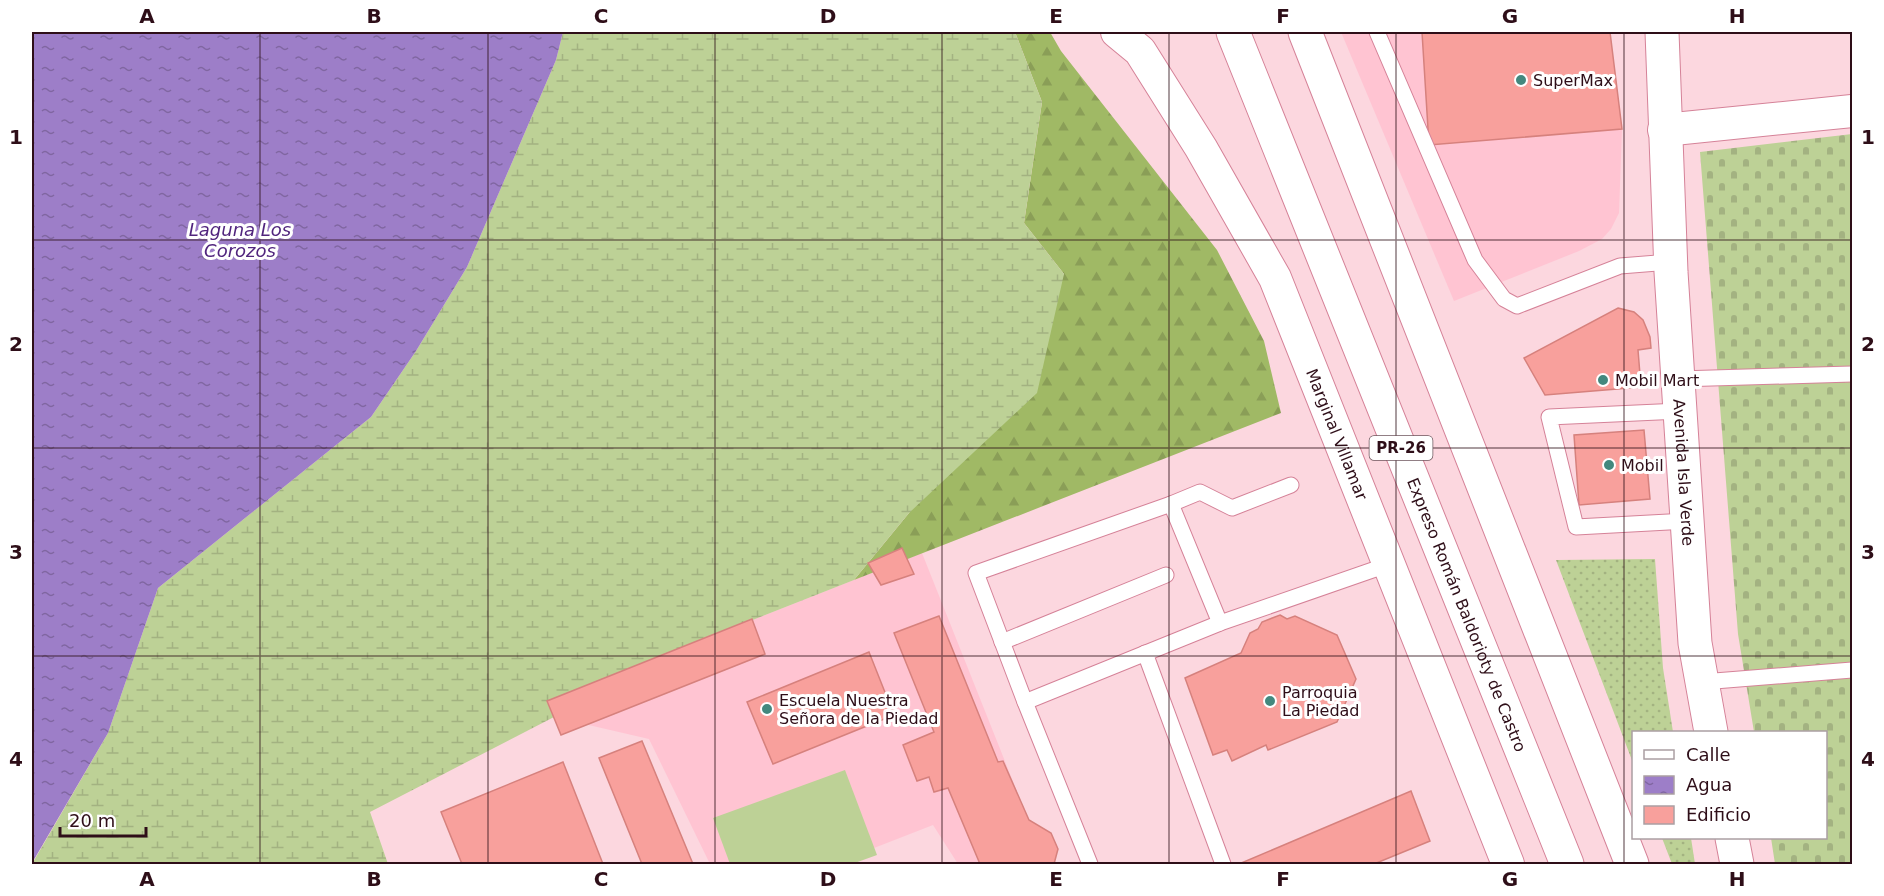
<svg xmlns="http://www.w3.org/2000/svg" width="1884" height="896" font-family="'DejaVu Sans',sans-serif">
	<style>
		.built { fill: #ffc4d2 }
		.grass { fill: url(#grass-dots) }
		.forest { fill: url(#forest-firs) }
		.wetland { fill: url(#wetland-marsh) }
		.cemetery { fill: url(#cemetery-stones) }
		.pitch { fill: #bdd196 }
		.water { fill: url(#water-ripples) }
		.building { fill: #f8a09c; stroke: #d6817d; stroke-width: 1.5 }
		.lines { fill: none; stroke-linecap: round; stroke-linejoin: round }
		.service-casing { stroke: #d58298; stroke-width: 17 }
		.minor-casing { stroke: #d58298; stroke-width: 34 }
		.primary-casing { stroke: #d58298; stroke-width: 35 }
		.motorway-casing { stroke: #d58298; stroke-width: 35 }
		.service { stroke: #fff; stroke-width: 15 }
		.minor { stroke: #fff; stroke-width: 32 }
		.primary { stroke: #fff; stroke-width: 33 }
		.motorway { stroke: #fff; stroke-width: 33 }
		.grid { fill: none; stroke: #2e0e18; stroke-width: 1.5; stroke-opacity: 0.55 }
		.poi-dot { fill: #43887e; stroke: #fff; stroke-width: 2 }
		.labels { text-anchor: middle; stroke-width: 6; stroke-linejoin: round; paint-order: stroke }
		.shield { fill: #fff; stroke: #6d565d; stroke-width: 1.5 }
		.shield-label { font-size: 15px; font-weight: bold; fill: #2e0e18 }
		.poi-label { font-size: 16px; fill: #2e0e18; stroke: #fff; text-anchor: start }
		.street-label { font-size: 16px; fill: #2e0e18; stroke: #fff }
		.water-label { font-size: 18px; font-style: italic; fill: #51257e; stroke: #fff }
		.neatline { fill: none; stroke: #2e0e18; stroke-width: 2 }
		.grid-label { font-size: 20px; text-anchor: middle; font-weight: bold; fill: #2e0e18 }
	</style>
	<defs>
		<pattern id="grass-dots" width="8" height="8" patternUnits="userSpaceOnUse" patternTransform="scale(1.5)"><rect width="8" height="8" fill="#bdd196"/><path d="M2 2h.1M6 6h.1" fill="none" stroke="#a3b281" stroke-width="1.8" stroke-linecap="round"/></pattern>
		<pattern id="forest-firs" width="22" height="20" patternUnits="userSpaceOnUse" patternTransform="scale(1.5)"><rect width="22" height="20" fill="#a0b965"/><path d="M5 1l3.5 6h-7zM16 11l3.5 6h-7z" fill="#8a9e57"/></pattern>
		<pattern id="wetland-marsh" width="20" height="14" patternUnits="userSpaceOnUse" patternTransform="scale(1.5)"><rect width="20" height="14" fill="#bdd196"/><path d="M1 5h8M5 5V1M11 12h8M15 12V8" fill="none" stroke="#a3b281"/></pattern>
		<pattern id="cemetery-stones" width="16" height="16" patternUnits="userSpaceOnUse" patternTransform="scale(1.5)"><rect width="16" height="16" fill="#bdd196"/><path d="M2 7V4a2 2 0 0 1 4 0v3zM10 15v-3a2 2 0 0 1 4 0v3z" fill="#a3b281"/></pattern>
		<pattern id="water-ripples" width="26" height="14" patternUnits="userSpaceOnUse" patternTransform="scale(1.5)"><rect width="26" height="14" fill="#9d7ec8"/><path d="M2 4q2-2 4 0t4 0M15 11q2-2 4 0t4 0" fill="none" stroke="#8066a1"/></pattern>
	</defs>
	<rect width="100%" height="100%" fill="#fcd7df"/>
	<g class="built">
		<path d="M1341,32H1610L1622,129L1619,213L1611,229L1602,239L1579,251L1454,301Z"/>
		<path d="M922,553L1022,804L1038,864H958L933,825L833,864H710L649,739L554,717L547,701Z"/>
	</g>
	<g class="grass">
		<path d="M1655,559L1663,668L1673,732H1634L1633,763L1556,560Z"/>
		<path d="M1662,838H1691L1695,864H1672Z"/>
	</g>
	<path class="forest" d="M1015,32H1050L1061,51L1217,250L1264,341L1281,413L854,580L909,513L1064,274L1024,223L1042,102Z"/>
	<path class="wetland" d="M563,32H1015L1042,102L1024,223L1064,274L1037,393L909,513L854,580L547,701L554,717L370,812L388,864H32L108,733L158,588L371,417L416,351L467,267L556,60Z"/>
	<path class="cemetery" d="M1852,134V864H1775L1771,838H1826V732H1754L1738,634L1700,152Z"/>
	<path class="pitch" d="M845,770L877,855L852,864H730L713,818Z"/>
	<path class="water" d="M32,32H563L556,60L467,267L416,351L371,417L158,588L108,733L32,863Z"/>
	<g class="building">
		<path d="M1422,32H1610L1622,129L1429,145Z"/>
		<path d="M1618,308L1634,312L1643,320L1650,337L1651,348L1638,350L1641,387L1545,395L1524,358Z"/>
		<path d="M1644,430L1650,499L1579,505L1574,435Z"/>
		<path d="M902,548L914,574L881,585L868,563Z"/>
		<path d="M1280,615L1287,619L1295,616L1337,635L1356,679L1337,722L1268,750L1266,745L1232,761L1227,750L1213,755L1185,678L1241,653L1250,633L1258,629L1262,622Z"/>
		<path d="M939,616L998,762L1003,761L1029,820L1051,833L1058,849L1054,864H980L948,788L934,792L929,777L917,781L903,745L934,732L894,633Z"/>
		<path d="M752,619L765,654L561,735L547,701Z"/>
		<path d="M869,652L894,715L773,764L747,702Z"/>
		<path d="M642,741L693,864H642L599,758Z"/>
		<path d="M563,762L603,864H462L441,812Z"/>
		<path d="M1411,791L1430,841L1374,864H1239Z"/>
	</g>
	<g class="lines">
		<defs>
			<g id="service">
				<path d="M1377,32L1475,260L1504,299L1517,306L1620,266L1670,262"/>
				<path d="M1678,379L1852,374"/>
				<path d="M1680,411L1549,417L1576,527L1687,521"/>
				<path d="M1171,504L1200,492L1232,508L1291,485"/>
				<path d="M1002,642L1166,575"/>
				<path d="M1145,653L1223,864"/>
				<path d="M1702,682L1852,670"/>
				<path d="M1025,702L976,573L1171,504L1220,623"/>
				<path d="M1090,864L1025,702L1220,623L1390,564"/>
			</g>
			<g id="minor">
				<path id="s1" d="M1117,32L1140,51L1201,148L1275,278L1508,864"/>
				<path d="M1664,130L1852,111"/>
			</g>
			<g id="primary">
				<path id="s2" d="M1662,32L1671,272L1695,643L1711,732"/>
				<path d="M1732,838L1737,864"/>
			</g>
			<g id="motorway">
				<path id="s3" d="M1233,32L1567,864"/>
				<path d="M1305,32L1632,864"/>
			</g>
		</defs>
		<use href="#service" class="service-casing"/>
		<use href="#minor" class="minor-casing"/>
		<use href="#primary" class="primary-casing"/>
		<use href="#motorway" class="motorway-casing"/>
		<use href="#service" class="service"/>
		<use href="#minor" class="minor"/>
		<use href="#primary" class="primary"/>
		<use href="#motorway" class="motorway"/>
	</g>
	<path class="grid" d="M260,32V864M488,32V864M715,32V864M942,32V864M1169,32V864M1396,32V864M1624,32V864M32,240H1852M32,448H1852M32,656H1852"/>
	<g class="poi-dot">
		<circle cx="1521" cy="80" r="6"/>
		<circle cx="1603" cy="380" r="6"/>
		<circle cx="1609" cy="465" r="6"/>
		<circle cx="1270" cy="701" r="6"/>
		<circle cx="767" cy="709" r="6"/>
	</g>
	<g class="labels">
		<rect class="shield" x="1369.5" y="436" width="63" height="24" rx="4.5"/>
		<g class="shield-label">
			<text x="1401" y="453">PR-26</text>
		</g>
		<g class="poi-label">
			<text x="1533" y="86">SuperMax</text>
			<text x="1615" y="386">Mobil Mart</text>
			<text x="1621" y="471">Mobil</text>
			<text x="1282" y="698">Parroquia<tspan x="1282" dy="18">La Piedad</tspan></text>
			<text x="779" y="706">Escuela Nuestra<tspan x="779" dy="18">Señora de la Piedad</tspan></text>
		</g>
		<g class="street-label">
			<text dy="6" stroke="none"><textPath href="#s1" startOffset="462">Marginal Villamar</textPath></text>
			<text dy="6" stroke="none"><textPath href="#s2" startOffset="441">Avenida Isla Verde</textPath></text>
			<text dy="6" stroke="none"><textPath href="#s3" startOffset="628">Expreso Román Baldorioty de Castro</textPath></text>
		</g>
		<g class="water-label">
			<text x="240" y="236">Laguna Los<tspan x="240" dy="21">Corozos</tspan></text>
		</g>
	</g>
	<rect width="1884" height="896" fill="none" stroke="#ffffff" stroke-width="66"/>
	<rect x="1632" y="731" width="195" height="108" fill="#ffffff" stroke="#ab9fa3" stroke-width="1.5"/>
	<rect x="1644" y="750" width="30" height="9" fill="#ffffff" stroke="#ab9fa3" stroke-width="1.5"/>
	<text x="1686" y="761" font-size="18" fill="#2e0e18">Calle</text>
	<rect x="1644" y="776" width="30" height="18" fill="url(#water-ripples)" stroke="#ab9fa3" stroke-width="1.5"/>
	<text x="1686" y="791" font-size="18" fill="#2e0e18">Agua</text>
	<rect x="1644" y="806" width="30" height="18" fill="#f8a09c" stroke="#ab9fa3" stroke-width="1.5"/>
	<text x="1686" y="821" font-size="18" fill="#2e0e18">Edificio</text>
	<path d="M60 827v9h86v-9" fill="none" stroke="#2e0e18" stroke-width="3"/>
	<text x="69" y="827" font-size="18" fill="#2e0e18" stroke="#ffffff" stroke-width="4.5" paint-order="stroke">20 m</text>
	<rect x="33" y="33" width="1818" height="830" class="neatline"/>
	<g class="grid-label">
		<text x="147" y="23">A</text>
		<text x="374" y="23">B</text>
		<text x="601" y="23">C</text>
		<text x="828" y="23">D</text>
		<text x="1056" y="23">E</text>
		<text x="1283" y="23">F</text>
		<text x="1510" y="23">G</text>
		<text x="1737" y="23">H</text>
		<text x="16" y="144">1</text>
		<text x="1868" y="144">1</text>
		<text x="16" y="351">2</text>
		<text x="1868" y="351">2</text>
		<text x="16" y="559">3</text>
		<text x="1868" y="559">3</text>
		<text x="16" y="766">4</text>
		<text x="1868" y="766">4</text>
		<text x="147" y="886">A</text>
		<text x="374" y="886">B</text>
		<text x="601" y="886">C</text>
		<text x="828" y="886">D</text>
		<text x="1056" y="886">E</text>
		<text x="1283" y="886">F</text>
		<text x="1510" y="886">G</text>
		<text x="1737" y="886">H</text>
	</g>
</svg>
